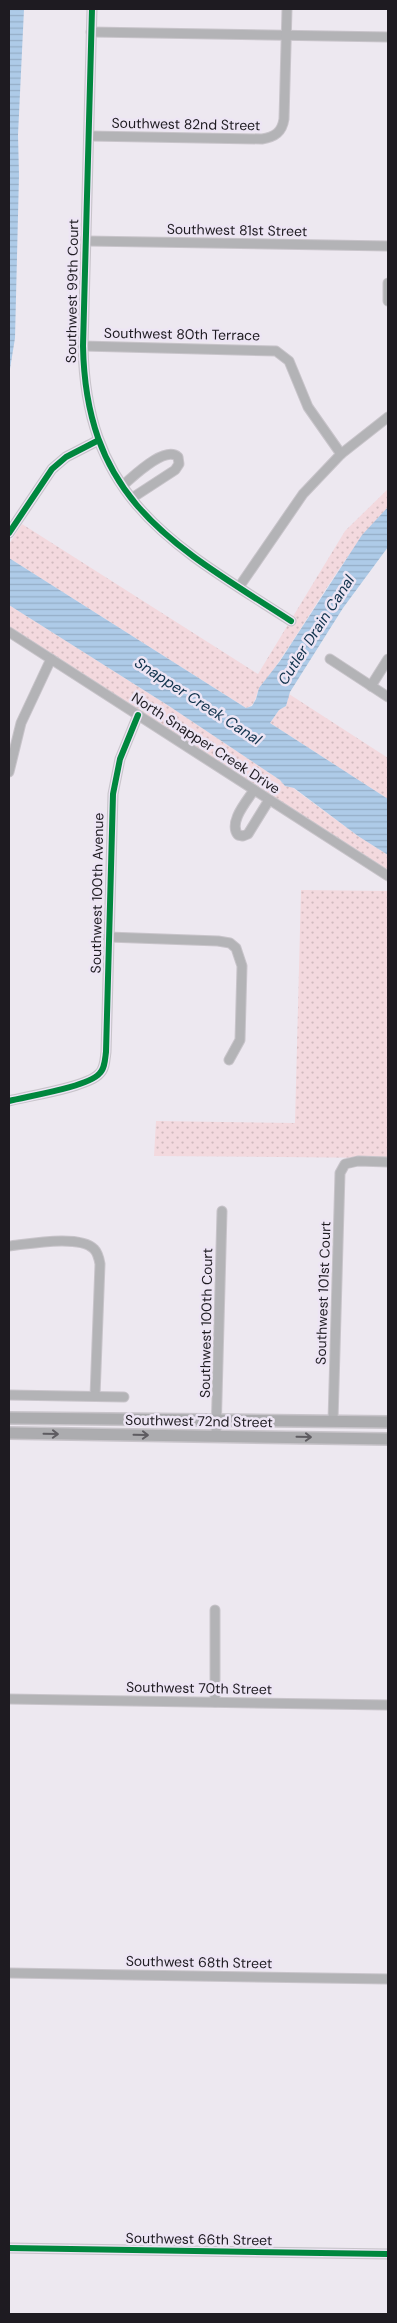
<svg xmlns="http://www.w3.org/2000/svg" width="397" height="2323" font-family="'DM Sans',sans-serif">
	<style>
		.grass { fill: url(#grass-dots) }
		.water { fill: url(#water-rules) }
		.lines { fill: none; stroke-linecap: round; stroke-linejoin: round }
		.minor-casing { stroke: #c8c4ca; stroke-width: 11 }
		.major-casing { stroke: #c8c4ca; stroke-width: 14 }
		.minor { stroke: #b3b3b6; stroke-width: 9 }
		.major { stroke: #acacaf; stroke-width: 11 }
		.cycleway-casing { stroke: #ede5f4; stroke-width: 9 }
		.cycleway { stroke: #00873e; stroke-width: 6 }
		.oneway { stroke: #5e5c61 }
		.labels { text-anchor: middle; stroke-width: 5; stroke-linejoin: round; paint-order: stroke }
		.street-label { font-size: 14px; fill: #1e1b21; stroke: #ede5f4 }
		.water-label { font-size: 15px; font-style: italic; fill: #11334d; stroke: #ede5f4 }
	</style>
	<defs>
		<pattern id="grass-dots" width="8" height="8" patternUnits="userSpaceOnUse" patternTransform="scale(1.25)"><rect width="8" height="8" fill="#f3d9de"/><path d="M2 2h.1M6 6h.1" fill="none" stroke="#d0babe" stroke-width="1.8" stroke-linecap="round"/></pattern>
		<pattern id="water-rules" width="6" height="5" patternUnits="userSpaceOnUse" patternTransform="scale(1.25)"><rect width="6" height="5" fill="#aecbe8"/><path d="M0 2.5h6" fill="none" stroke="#95aec7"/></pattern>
	</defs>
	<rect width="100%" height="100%" fill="#ede8f0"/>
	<g class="grass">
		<path d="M388,489V507C341,557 309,620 269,676C267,680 262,683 260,687C255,695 257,705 246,708L9,558V544L22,524L258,674L345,531Z"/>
		<path d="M9,605L169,706L280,780L282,783L293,788L358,836L388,855V870L9,626Z"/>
		<path d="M289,694L388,758V799L270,723L279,710L286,706Z"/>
		<path d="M301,890L388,891V1158L154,1156L156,1121L295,1123Z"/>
	</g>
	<g class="water">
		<path d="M9,9H24L18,135L19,175L15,338L9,375Z"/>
		<path d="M388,507V547L343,608L290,692L286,706L279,710L270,723L388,799V855L358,836L294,788L285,786L280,780L169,706L9,605V558L246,708L252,706L256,699L259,688L280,661L362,535Z"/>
	</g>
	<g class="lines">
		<defs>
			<g id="minor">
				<path d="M92,9L83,346C86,502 175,546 291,621"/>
				<path d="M91,32L388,37"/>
				<path d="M89,136L262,139C275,137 282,132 284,119L287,9"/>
				<path d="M86,241L388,246"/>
				<path d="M388,283V301"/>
				<path d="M83,346L276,351L289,361L308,407L341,454"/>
				<path d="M123,485C134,476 165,445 178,457L179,464L175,470L132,498"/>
				<path d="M9,533L52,469L66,457L97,441"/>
				<path d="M239,587L303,494L341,454L388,417"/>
				<path d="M9,632L388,876"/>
				<path d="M330,659L388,697"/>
				<path d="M371,686L388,659"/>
				<path d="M9,772L21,723L51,659"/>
				<path d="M254,790C247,801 228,822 238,835L243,836L248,834L269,800"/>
				<path d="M108,937L218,941L230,943L236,948L242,966L240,1040L229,1060"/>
				<path d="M9,1101C28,1096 87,1087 99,1074C105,1069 105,1059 106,1052L113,794L120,759L138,715"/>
				<path d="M9,1246C28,1244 80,1234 94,1249C98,1253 99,1258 100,1264L95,1396"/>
				<path d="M9,1395L124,1397"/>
				<path d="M333,1421L340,1173L345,1164L358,1161L388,1162"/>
				<path d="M216,1436L222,1211"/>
				<path d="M215,1610V1702"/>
				<path d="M9,1699L388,1705"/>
				<path d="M9,1973L388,1979"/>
				<path d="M9,2248L388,2254"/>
			</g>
			<g id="major">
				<path d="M9,1418L388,1422"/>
				<path d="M9,1433L388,1439"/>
			</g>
		</defs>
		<use href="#minor" class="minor-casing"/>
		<use href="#major" class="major-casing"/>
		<use href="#minor" class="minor"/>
		<use href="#major" class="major"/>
		<defs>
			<g id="cycleway">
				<path d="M92,9L83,346C86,502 175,546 291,621"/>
				<path d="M9,533L52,469L66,457L97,441"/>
				<path d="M9,1101C28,1096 87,1087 99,1074C105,1069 105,1059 106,1052L113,794L120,759L138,715"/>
				<path d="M9,2248L388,2254"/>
			</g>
		</defs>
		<use href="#cycleway" class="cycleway-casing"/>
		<use href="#cycleway" class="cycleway"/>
	</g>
	<defs><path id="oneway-shaft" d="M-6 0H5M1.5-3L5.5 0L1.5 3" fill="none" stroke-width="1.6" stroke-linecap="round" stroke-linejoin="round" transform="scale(1.25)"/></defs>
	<g class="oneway">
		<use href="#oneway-shaft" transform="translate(51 1434) rotate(1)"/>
		<use href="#oneway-shaft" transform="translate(141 1435) rotate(1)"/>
		<use href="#oneway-shaft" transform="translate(304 1437) rotate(1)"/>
	</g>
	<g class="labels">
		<g class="street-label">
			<text transform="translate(186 124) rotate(1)" y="5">Southwest 82nd Street</text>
			<text transform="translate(237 230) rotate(1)" y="5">Southwest 81st Street</text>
			<text transform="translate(72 291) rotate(-89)" y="5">Southwest 99th Court</text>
			<text transform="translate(182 334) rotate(1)" y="5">Southwest 80th Terrace</text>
			<text transform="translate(206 743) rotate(33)" y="5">North Snapper Creek Drive</text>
			<text transform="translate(97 893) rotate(-89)" y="5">Southwest 100th Avenue</text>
			<text transform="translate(323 1293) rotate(-88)" y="5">Southwest 101st Court</text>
			<text transform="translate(206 1323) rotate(-89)" y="5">Southwest 100th Court</text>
			<text transform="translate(199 1421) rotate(1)" y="5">Southwest 72nd Street</text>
			<text transform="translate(199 1688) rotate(1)" y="5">Southwest 70th Street</text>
			<text transform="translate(199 1962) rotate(1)" y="5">Southwest 68th Street</text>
			<text transform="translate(199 2239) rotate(1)" y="5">Southwest 66th Street</text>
		</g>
		<g class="water-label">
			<text transform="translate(316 630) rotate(-57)" y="5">Cutler Drain Canal</text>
			<text transform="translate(198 701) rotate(33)" y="5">Snapper Creek Canal</text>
		</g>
	</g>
	<rect width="397" height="2323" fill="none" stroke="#1e1b21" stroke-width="20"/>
</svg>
